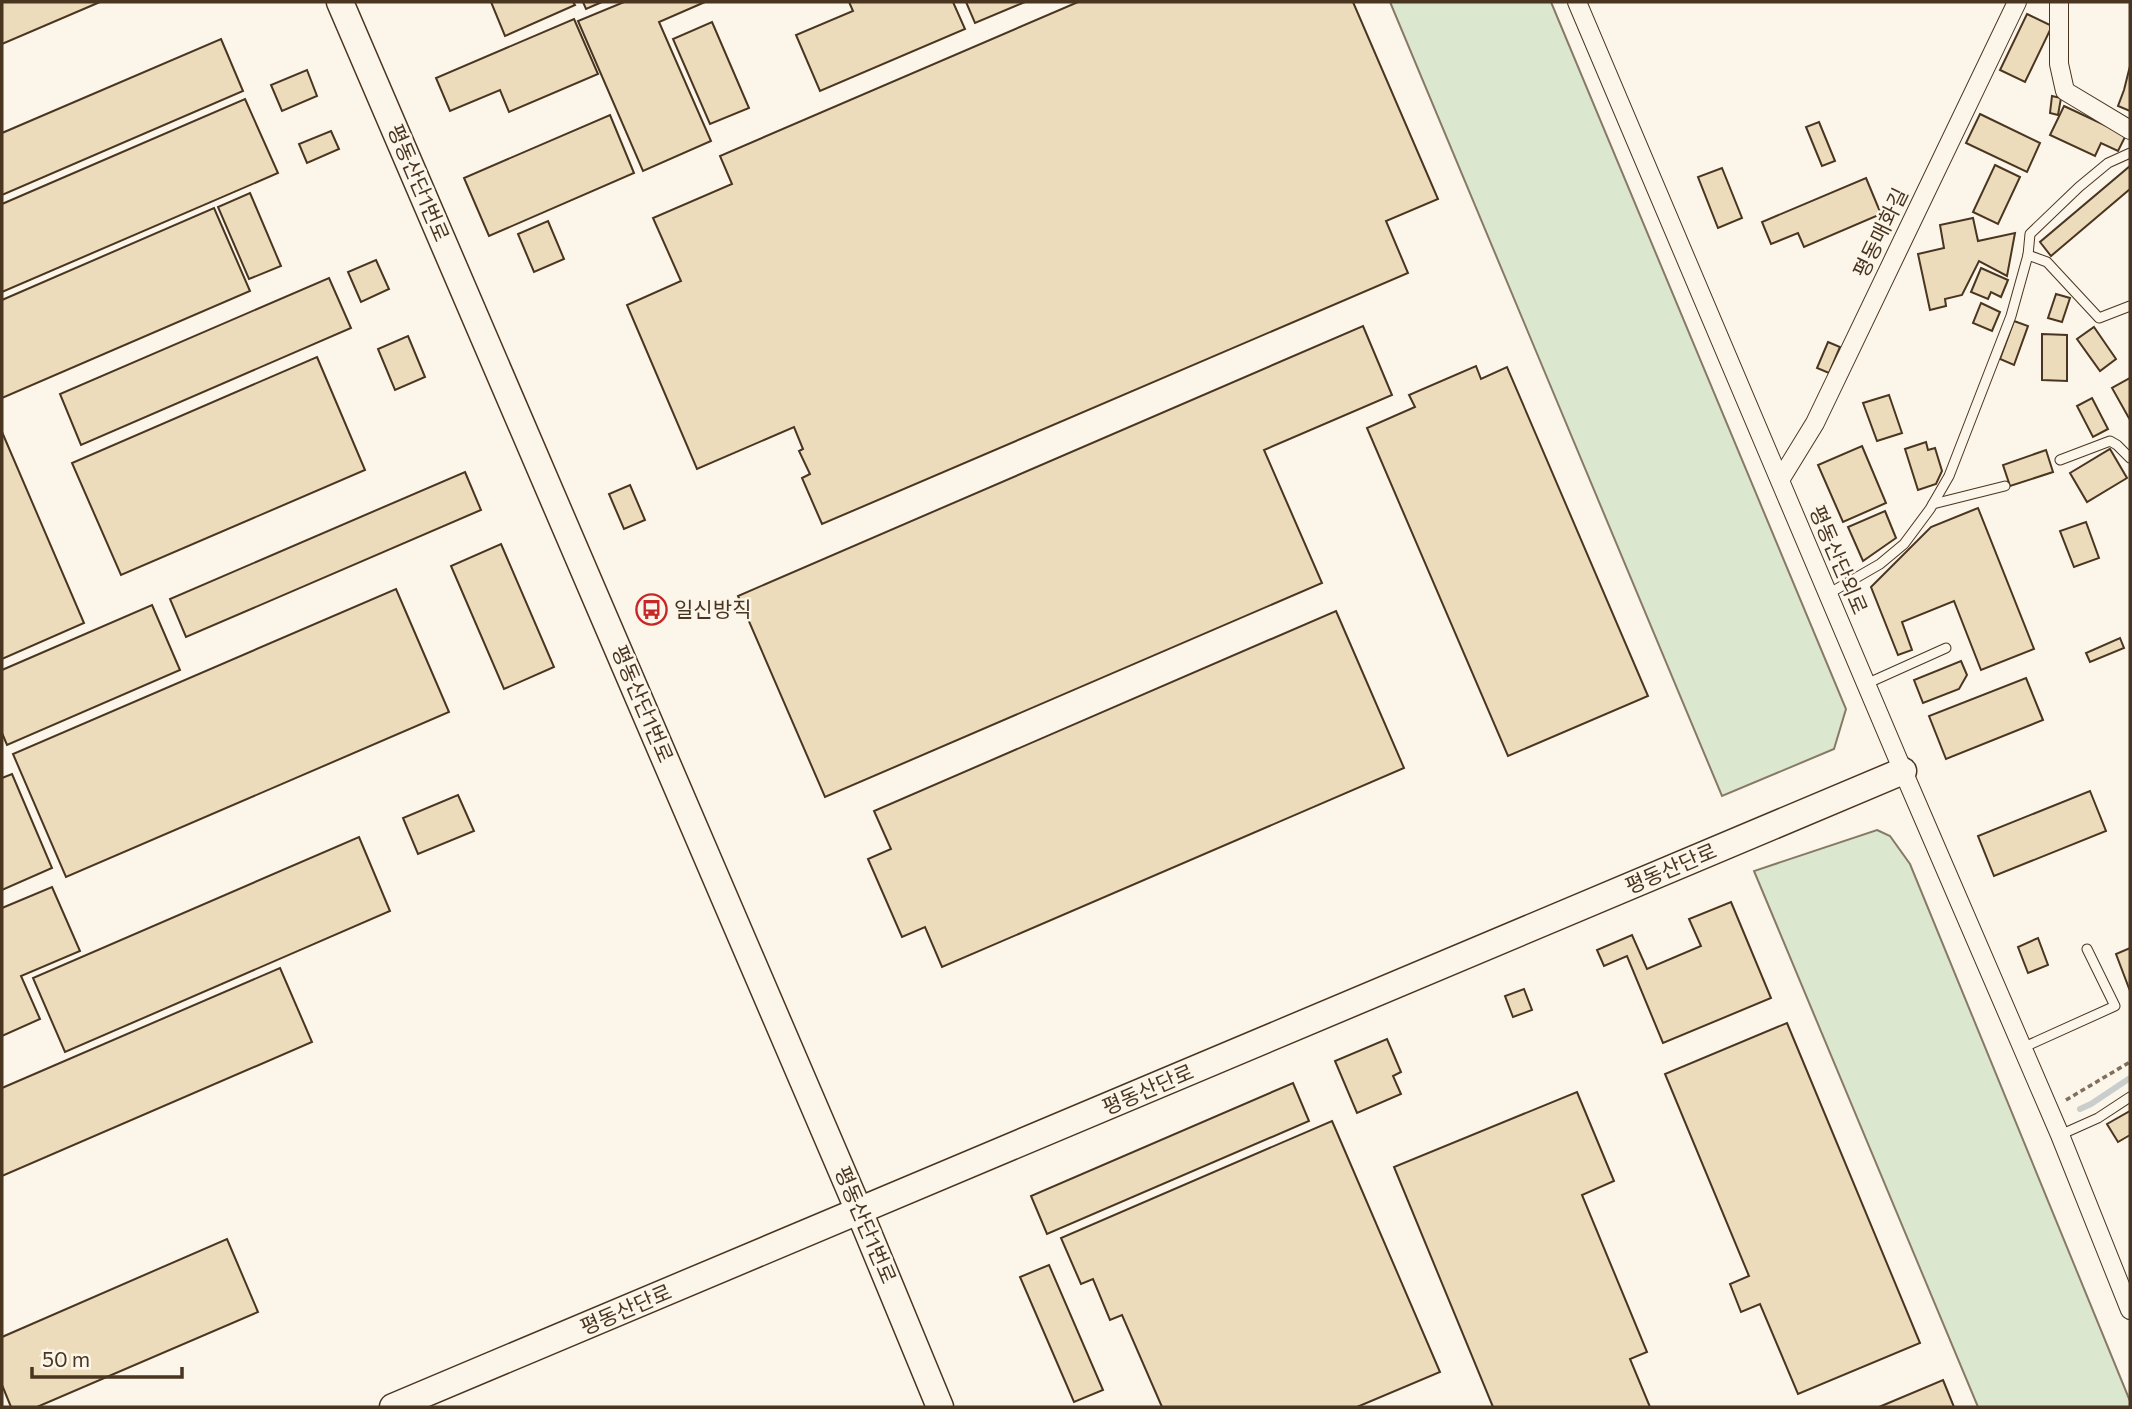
<svg xmlns="http://www.w3.org/2000/svg" width="2132" height="1409" font-family="Commissioner,'Noto Sans KR',sans-serif">
	<style>
		.green { fill: #dce7d0; stroke: #887966; stroke-width: 2 }
		.lines { fill: none; stroke-linecap: round; stroke-linejoin: round }
		.stream { stroke: #c9cecd; stroke-width: 6 }
		.building { fill: #ecdcbc; stroke: #4a3520; stroke-width: 2 }
		.lane-casing { stroke: #4a3520; stroke-width: 11 }
		.street-casing { stroke: #4a3520; stroke-width: 20 }
		.secondary-casing { stroke: #4a3520; stroke-width: 29 }
		.path { stroke: #7f6f5c; stroke-width: 3.5; stroke-dasharray: 5 3.5; stroke-linecap: butt }
		.lane { stroke: #fbf6e9; stroke-width: 9 }
		.street { stroke: #fbf6e9; stroke-width: 18 }
		.secondary { stroke: #fbf6e9; stroke-width: 26 }
		.labels { text-anchor: middle; stroke-width: 5; stroke-linejoin: round; paint-order: stroke }
		.street-label { font-size: 21px; fill: #4a3520; stroke: #fbf6e9 }
		.poi-label { font-size: 21px; fill: #4a3520; stroke: #fbf6e9; text-anchor: start }
	</style>
	<rect width="100%" height="100%" fill="#fbf6e9"/>
	<g class="green">
		<path d="M1390,2H1551L1846,709L1834,749L1722,796Z"/>
		<path d="M1877,830L1890,836L1910,864L2130,1401V1407H1978L1754,871Z"/>
	</g>
	<g class="lines">
		<path class="stream" d="M2080,1109L2091,1104L2130,1078"/>
	</g>
	<g class="building">
		<path d="M2,2H100L2,44Z"/>
		<path d="M491,2H573L575,5L505,36Z"/>
		<path d="M583,2H602L586,9Z"/>
		<path d="M624,2H705L659,22L711,141L643,171L578,21Z"/>
		<path d="M849,2H953L965,29L820,91L796,35L853,11Z"/>
		<path d="M966,2H1025L975,23Z"/>
		<path d="M1078,2H1353L1438,199L1386,221L1408,273L822,524L802,478L810,474L799,451L803,449L794,427L697,469L627,305L681,281L653,218L732,184L720,156Z"/>
		<path d="M2027,14L2052,26L2025,82L2000,70Z"/>
		<path d="M574,19L598,74L509,112L500,90L450,111L436,78Z"/>
		<path d="M712,22L749,108L710,124L673,39Z"/>
		<path d="M221,39L243,91L2,195V133Z"/>
		<path d="M2130,66V111L2118,106L2124,90Z"/>
		<path d="M307,70L317,96L282,111L271,85Z"/>
		<path d="M2052,96L2061,98L2058,115L2050,113Z"/>
		<path d="M245,99L278,173L2,292V204Z"/>
		<path d="M2064,106L2126,135L2118,151L2101,143L2095,156L2050,135Z"/>
		<path d="M1980,114L2040,143L2027,172L1966,143Z"/>
		<path d="M610,115L634,173L489,236L464,178Z"/>
		<path d="M1819,122L1835,161L1822,166L1806,127Z"/>
		<path d="M331,131L339,149L307,163L299,144Z"/>
		<path d="M1995,165L2020,177L1998,224L1973,212Z"/>
		<path d="M2130,166V189L2051,256L2040,242Z"/>
		<path d="M1722,168L1742,218L1718,228L1698,177Z"/>
		<path d="M1866,178L1881,214L1804,247L1798,233L1771,244L1762,222Z"/>
		<path d="M250,193L281,266L249,279L218,207Z"/>
		<path d="M214,208L250,291L2,398V300Z"/>
		<path d="M1973,218L1978,241L2015,233L2007,276L1979,261L1962,295L1945,299L1946,306L1930,310L1918,254L1944,248L1940,225Z"/>
		<path d="M548,221L564,259L534,272L518,234Z"/>
		<path d="M376,260L389,289L361,302L348,272Z"/>
		<path d="M1981,268L2008,280L2001,297L1991,292L1988,299L1971,292Z"/>
		<path d="M329,278L351,328L81,445L60,394Z"/>
		<path d="M2056,294L2070,298L2062,322L2048,318Z"/>
		<path d="M1981,303L2000,312L1992,331L1973,323Z"/>
		<path d="M2014,321L2028,326L2014,365L2000,359Z"/>
		<path d="M1363,326L1392,395L1264,450L1322,583L825,797L738,596Z"/>
		<path d="M2094,327L2116,359L2100,371L2077,339Z"/>
		<path d="M2042,334L2067,335V381L2042,380Z"/>
		<path d="M408,336L425,377L395,390L378,349Z"/>
		<path d="M1828,342L1840,347L1829,373L1817,368Z"/>
		<path d="M317,357L365,470L121,575L72,463Z"/>
		<path d="M1476,366L1481,379L1507,367L1648,696L1508,756L1367,428L1415,407L1409,395Z"/>
		<path d="M2130,378V420L2112,388Z"/>
		<path d="M1889,395L1902,433L1877,441L1863,403Z"/>
		<path d="M2092,398L2108,429L2093,437L2077,406Z"/>
		<path d="M2,432L84,623L2,659Z"/>
		<path d="M1926,442L1928,450L1935,448L1942,471L1936,484L1918,490L1905,449Z"/>
		<path d="M1862,446L1886,503L1843,522L1818,465Z"/>
		<path d="M2110,449L2127,478L2087,502L2070,473Z"/>
		<path d="M2046,450L2053,472L2010,486L2003,465Z"/>
		<path d="M465,472L481,510L186,637L170,599Z"/>
		<path d="M630,485L645,520L624,529L609,494Z"/>
		<path d="M1978,508L2034,649L1981,670L1954,601L1902,622L1912,650L1898,655L1871,587L1931,527Z"/>
		<path d="M1885,511L1896,538L1863,561L1848,527Z"/>
		<path d="M2086,522L2099,558L2074,567L2060,531Z"/>
		<path d="M501,544L554,667L504,689L451,566Z"/>
		<path d="M396,589L449,712L66,877L13,754Z"/>
		<path d="M152,605L180,670L7,745L2,733V670Z"/>
		<path d="M1336,611L1404,768L942,967L925,927L902,937L868,859L891,849L874,811Z"/>
		<path d="M2120,638L2124,648L2090,662L2086,653Z"/>
		<path d="M1961,661L1967,675L1959,689L1923,703L1914,680Z"/>
		<path d="M2026,678L2043,720L1946,759L1929,716Z"/>
		<path d="M12,774L52,868L2,890V778Z"/>
		<path d="M2090,791L2106,831L1994,876L1978,836Z"/>
		<path d="M458,795L474,831L418,854L403,818Z"/>
		<path d="M359,837L390,911L65,1052L33,978Z"/>
		<path d="M52,887L80,951L21,976L40,1019L2,1036V908Z"/>
		<path d="M1731,902L1771,998L1663,1043L1627,956L1604,966L1597,950L1632,935L1647,969L1701,946L1689,919Z"/>
		<path d="M2038,938L2048,965L2028,973L2018,947Z"/>
		<path d="M2130,948V991L2116,954Z"/>
		<path d="M280,968L312,1042L2,1176V1088Z"/>
		<path d="M1524,989L1532,1010L1513,1017L1505,996Z"/>
		<path d="M1787,1023L1920,1343L1798,1394L1760,1304L1741,1312L1730,1284L1749,1276L1665,1074Z"/>
		<path d="M1387,1039L1401,1072L1393,1076L1401,1094L1357,1113L1335,1061Z"/>
		<path d="M1293,1083L1309,1121L1047,1234L1031,1196Z"/>
		<path d="M1577,1092L1614,1181L1582,1195L1647,1352L1630,1359L1650,1407H1493L1394,1167Z"/>
		<path d="M2130,1111V1135L2118,1142L2107,1124Z"/>
		<path d="M1332,1121L1440,1372L1357,1407H1162L1122,1315L1110,1320L1093,1279L1081,1284L1061,1238Z"/>
		<path d="M227,1239L258,1312L37,1407H11L2,1385V1337Z"/>
		<path d="M1049,1265L1103,1390L1074,1402L1020,1277Z"/>
		<path d="M1943,1380L1954,1407H1879Z"/>
	</g>
	<g class="lines">
		<defs>
			<g id="lane">
				<path d="M2028,255L2047,262L2099,318L2130,306"/>
				<path d="M2060,460L2110,441L2117,445L2130,458"/>
				<path d="M1933,504L2005,486"/>
				<path d="M1828,594L1880,564L1904,544L1930,509L1949,476L2011,316L2028,255L2030,234L2079,187L2108,163L2130,153"/>
				<path d="M1866,684L1946,648"/>
				<path d="M2022,1048L2115,1006L2087,949"/>
				<path d="M2060,1135L2098,1118L2130,1097"/>
			</g>
			<g id="street">
				<path d="M1577,2L1903,771L2060,1135L2130,1310"/>
				<path d="M2059,2V64L2065,91L2130,130"/>
				<path d="M1780,480L1815,423L2017,2"/>
			</g>
			<g id="secondary">
				<path d="M340,2L859,1211L940,1407"/>
				<path d="M393,1407L1903,771"/>
			</g>
		</defs>
		<use href="#lane" class="lane-casing"/>
		<use href="#street" class="street-casing"/>
		<use href="#secondary" class="secondary-casing"/>
		<path class="path" d="M2066,1100L2130,1062"/>
		<use href="#lane" class="lane"/>
		<use href="#street" class="street"/>
		<use href="#secondary" class="secondary"/>
	</g>
	<defs>
		<symbol id="bus-ring" viewBox="-11 -11 22 22"><circle r="9.5" fill="#fbf6e9" stroke="#c62828" stroke-width="1.5"/><path d="M-5-6H5V4H4V6H2V4H-2V6H-4V4H-5ZM-3.5-4V0h7V-4ZM-3.5 1.2v1.5H-2V1.2ZM2 1.2v1.5H3.5V1.2Z" fill="#c62828"/></symbol>
	</defs>
	<g fill-rule="evenodd">
		<use href="#bus-ring" x="634" y="592" width="35" height="35"/>
	</g>
	<g class="labels">
		<g class="street-label">
			<text transform="translate(418 183) rotate(67)" y="7">평동산단1번로</text>
			<text transform="translate(1881 233) rotate(-64)" y="7">평동매화길</text>
			<text transform="translate(1838 560) rotate(67)" y="7">평동산단외로</text>
			<text transform="translate(642 704) rotate(67)" y="7">평동산단1번로</text>
			<text transform="translate(1671 869) rotate(-23)" y="7">평동산단로</text>
			<text transform="translate(1148 1090) rotate(-23)" y="7">평동산단로</text>
			<text transform="translate(865 1225) rotate(67)" y="7">평동산단1번로</text>
			<text transform="translate(626 1310) rotate(-23)" y="7">평동산단로</text>
		</g>
		<g class="poi-label">
			<text x="674" y="617">일신방직</text>
		</g>
	</g>
	<rect width="2132" height="1409" fill="none" stroke="#4a3520" stroke-width="7"/>
	<path d="M32 1367v10h150v-10" fill="none" stroke="#4a3520" stroke-width="3.5"/>
	<text x="42" y="1367" font-size="21" fill="#4a3520" stroke="#fbf6e9" stroke-width="5" paint-order="stroke">50 m</text>
</svg>
